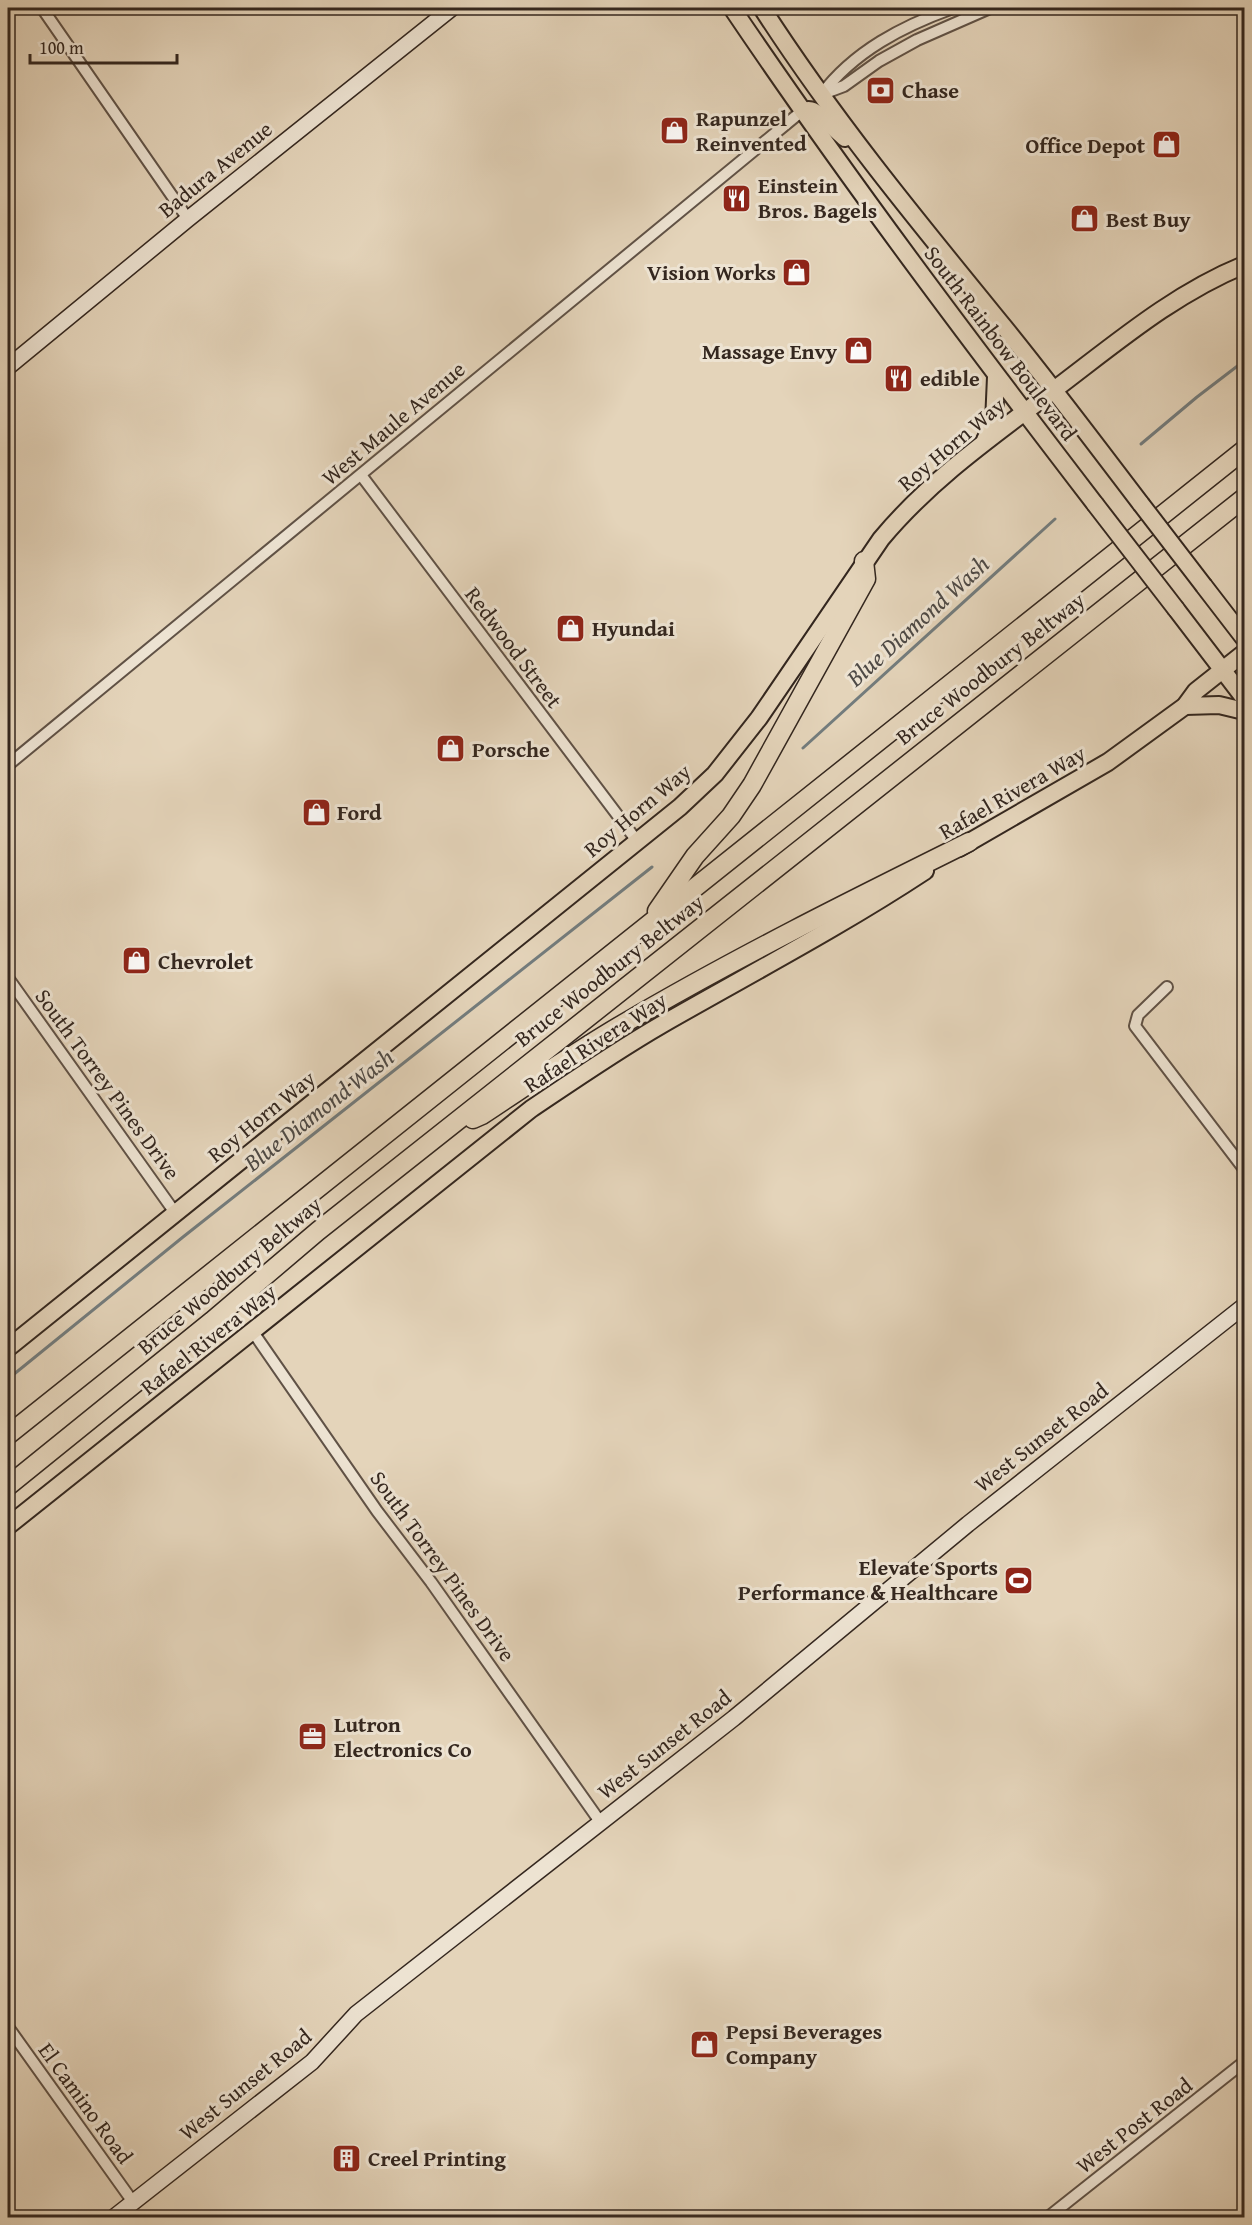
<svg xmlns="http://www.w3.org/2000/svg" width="1252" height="2225" font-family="'Gentium Book Plus',serif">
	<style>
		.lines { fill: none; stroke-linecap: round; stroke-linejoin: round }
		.stream { stroke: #737c7d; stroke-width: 3 }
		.street-casing { stroke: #605246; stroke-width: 14 }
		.secondary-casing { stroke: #34271f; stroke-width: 18 }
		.primary-casing { stroke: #34271f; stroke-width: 20 }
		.highway-casing { stroke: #34271f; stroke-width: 21 }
		.street { stroke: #ede3d2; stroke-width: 10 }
		.secondary { stroke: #ede3d2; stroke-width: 15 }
		.primary { stroke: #e4d4ba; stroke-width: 16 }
		.highway { stroke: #e4d4ba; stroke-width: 18 }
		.primary-bridge-casing { stroke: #34271f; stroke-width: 20; stroke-linecap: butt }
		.primary-bridge { stroke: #e4d4ba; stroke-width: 16 }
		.labels { text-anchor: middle; stroke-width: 6; stroke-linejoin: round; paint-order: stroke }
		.poi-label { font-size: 22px; font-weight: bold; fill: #34271f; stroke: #ede3d2; text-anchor: start }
		.street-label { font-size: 22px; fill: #34271f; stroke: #ede3d2 }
		.water-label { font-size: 24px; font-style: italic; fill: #4e4a46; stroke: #ede3d2 }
	</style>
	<rect width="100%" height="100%" fill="#e4d4ba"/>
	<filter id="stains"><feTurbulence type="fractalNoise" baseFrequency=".00333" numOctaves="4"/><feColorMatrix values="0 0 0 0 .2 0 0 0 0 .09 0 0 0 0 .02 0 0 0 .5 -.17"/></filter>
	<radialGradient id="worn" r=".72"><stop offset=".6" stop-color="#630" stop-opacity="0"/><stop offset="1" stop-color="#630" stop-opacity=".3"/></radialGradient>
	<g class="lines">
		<g class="stream">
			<path d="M1141,444L1197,397L1244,361"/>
			<path d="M803,748L1055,519"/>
			<path d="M8,1379L183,1237L652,867"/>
		</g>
		<defs>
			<g id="street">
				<path d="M42,8L188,219"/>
				<path d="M820,95L844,86L879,61L917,40L990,8"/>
				<path d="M821,95C854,51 903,26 953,8"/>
				<path d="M361,475L637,841"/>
				<path d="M8,765L802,111"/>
				<path d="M8,978L176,1214"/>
				<path d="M1167,987L1138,1015L1135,1026L1244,1169"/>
				<path d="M253,1332L377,1511L431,1582L601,1823"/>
				<path d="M8,2027L133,2202"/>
				<path d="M1047,2218L1244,2062"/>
			</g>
			<g id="secondary">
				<path d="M8,367L188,219L452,8"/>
				<path d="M113,2218L312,2062L356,2014L734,1718L968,1524L1244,1306"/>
			</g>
			<g id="primary">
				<path d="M732,8C846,177 970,341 1095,504"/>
				<path d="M762,8C834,120 919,223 1004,327C1051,385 1096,445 1141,504"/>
				<path d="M803,111C807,110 809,109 813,111C817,112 839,133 845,138"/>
				<path d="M985,440L994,422L996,377"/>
				<path d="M1204,586L1244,638"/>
				<path d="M1176,609L1244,698"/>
				<path d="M1185,706L1219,705L1244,711"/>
				<path d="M959,848L1108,762L1185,706L1196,691L1244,653"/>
				<path d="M8,1348L680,807L715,774L759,718L881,539C930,480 993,436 1054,390C1115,344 1173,294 1244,265"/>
				<path d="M8,1526L531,1109C574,1080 616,1051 661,1025C750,974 840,927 925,871"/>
			</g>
			<g id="highway">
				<path d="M657,911L695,856L731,816L752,785L866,579L864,561"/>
				<path d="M473,1119L482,1115C529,1084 575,1052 623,1024C735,958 852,900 969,842"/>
				<path d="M8,1435L1244,450"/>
				<path d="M8,1486L212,1321L318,1231L1244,498"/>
			</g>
		</defs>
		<use href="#street" class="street-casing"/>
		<use href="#secondary" class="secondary-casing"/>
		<use href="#primary" class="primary-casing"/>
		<use href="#highway" class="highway-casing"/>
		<use href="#street" class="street"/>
		<use href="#secondary" class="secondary"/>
		<use href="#primary" class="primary"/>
		<use href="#highway" class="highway"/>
		<defs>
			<g id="primary-bridge">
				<path d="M1095,504L1176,609"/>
				<path d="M1141,504L1204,586"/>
			</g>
		</defs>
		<use href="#primary-bridge" class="primary-bridge-casing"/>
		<use href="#primary-bridge" class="primary-bridge"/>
	</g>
	<defs>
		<symbol id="bank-square" viewBox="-11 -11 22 22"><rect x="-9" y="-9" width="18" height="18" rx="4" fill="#8f2418" stroke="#ede3d2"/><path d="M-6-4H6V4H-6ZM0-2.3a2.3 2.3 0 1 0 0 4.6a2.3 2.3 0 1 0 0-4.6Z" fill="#fff"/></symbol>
		<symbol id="shop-square" viewBox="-11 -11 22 22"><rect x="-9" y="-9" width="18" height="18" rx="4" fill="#8f2418" stroke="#ede3d2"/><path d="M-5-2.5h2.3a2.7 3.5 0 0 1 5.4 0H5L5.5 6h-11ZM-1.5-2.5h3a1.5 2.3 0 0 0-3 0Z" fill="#fff"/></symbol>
		<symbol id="restaurant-square" viewBox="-11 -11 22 22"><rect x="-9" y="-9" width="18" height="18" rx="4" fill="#8f2418" stroke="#ede3d2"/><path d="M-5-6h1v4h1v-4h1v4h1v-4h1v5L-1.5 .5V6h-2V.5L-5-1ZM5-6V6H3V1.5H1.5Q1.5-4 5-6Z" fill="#fff"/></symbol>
		<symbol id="stadium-square" viewBox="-11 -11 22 22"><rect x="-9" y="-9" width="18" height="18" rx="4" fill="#8f2418" stroke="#ede3d2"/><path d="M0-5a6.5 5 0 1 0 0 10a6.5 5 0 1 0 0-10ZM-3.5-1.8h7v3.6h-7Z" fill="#fff"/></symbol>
		<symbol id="office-square" viewBox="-11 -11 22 22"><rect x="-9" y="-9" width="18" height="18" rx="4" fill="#8f2418" stroke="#ede3d2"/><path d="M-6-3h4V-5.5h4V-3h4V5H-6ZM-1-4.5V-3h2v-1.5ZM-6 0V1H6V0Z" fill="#fff"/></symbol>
		<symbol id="building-square" viewBox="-11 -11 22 22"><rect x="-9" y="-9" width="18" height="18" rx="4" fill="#8f2418" stroke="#ede3d2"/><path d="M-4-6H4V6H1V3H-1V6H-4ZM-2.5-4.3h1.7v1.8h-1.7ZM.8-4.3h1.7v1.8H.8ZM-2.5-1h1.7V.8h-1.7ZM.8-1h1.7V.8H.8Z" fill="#fff"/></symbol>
	</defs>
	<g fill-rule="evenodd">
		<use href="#bank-square" x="864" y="74" width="33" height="33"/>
		<use href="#shop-square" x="658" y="114" width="33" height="33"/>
		<use href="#shop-square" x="1150" y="128" width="33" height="33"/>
		<use href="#restaurant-square" x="720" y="182" width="33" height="33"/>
		<use href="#shop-square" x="1068" y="202" width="33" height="33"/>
		<use href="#shop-square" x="780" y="256" width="33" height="33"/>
		<use href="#shop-square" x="842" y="334" width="33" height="33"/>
		<use href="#restaurant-square" x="882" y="362" width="33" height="33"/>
		<use href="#shop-square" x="554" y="612" width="33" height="33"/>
		<use href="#shop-square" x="434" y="732" width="33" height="33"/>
		<use href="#shop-square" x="300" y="796" width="33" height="33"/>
		<use href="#shop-square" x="120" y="944" width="33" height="33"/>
		<use href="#stadium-square" x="1002" y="1564" width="33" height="33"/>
		<use href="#office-square" x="296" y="1720" width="33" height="33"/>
		<use href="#shop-square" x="688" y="2028" width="33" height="33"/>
		<use href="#building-square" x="330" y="2142" width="33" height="33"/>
	</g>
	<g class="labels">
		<g class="poi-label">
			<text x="902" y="98">Chase</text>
			<text x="696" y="126">Rapunzel<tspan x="696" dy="25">Reinvented</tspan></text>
			<text x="1145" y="153" text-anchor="end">Office Depot</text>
			<text x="758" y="193">Einstein<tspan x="758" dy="25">Bros. Bagels</tspan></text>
			<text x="1106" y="227">Best Buy</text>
			<text x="776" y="280" text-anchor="end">Vision Works</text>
			<text x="837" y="359" text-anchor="end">Massage Envy</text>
			<text x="920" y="386">edible</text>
			<text x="592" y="636">Hyundai</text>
			<text x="472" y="757">Porsche</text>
			<text x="337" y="820">Ford</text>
			<text x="158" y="969">Chevrolet</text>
			<text x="998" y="1575" text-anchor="end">Elevate Sports<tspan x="998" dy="25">Performance &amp; Healthcare</tspan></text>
			<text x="334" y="1732">Lutron<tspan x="334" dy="25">Electronics Co</tspan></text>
			<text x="726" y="2039">Pepsi Beverages<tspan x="726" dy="25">Company</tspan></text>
			<text x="368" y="2166">Creel Printing</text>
		</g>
		<g class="street-label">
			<text transform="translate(215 169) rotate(-39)" y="8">Badura Avenue</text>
			<text transform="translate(1001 343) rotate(53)" y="8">South Rainbow Boulevard</text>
			<text transform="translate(393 423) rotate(-40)" y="8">West Maule Avenue</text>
			<text transform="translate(951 444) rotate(-40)" y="8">Roy Horn Way</text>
			<text transform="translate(514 647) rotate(53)" y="8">Redwood Street</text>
			<text transform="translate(990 668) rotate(-38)" y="8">Bruce Woodbury Beltway</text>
			<text transform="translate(1012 792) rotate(-30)" y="8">Rafael Rivera Way</text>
			<text transform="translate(637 810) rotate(-40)" y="8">Roy Horn Way</text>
			<text transform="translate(609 970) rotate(-38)" y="8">Bruce Woodbury Beltway</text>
			<text transform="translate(595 1042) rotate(-33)" y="8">Rafael Rivera Way</text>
			<text transform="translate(108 1084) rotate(54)" y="8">South Torrey Pines Drive</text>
			<text transform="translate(261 1116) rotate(-39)" y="8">Roy Horn Way</text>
			<text transform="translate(229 1275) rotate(-40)" y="8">Bruce Woodbury Beltway</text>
			<text transform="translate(208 1339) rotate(-38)" y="8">Rafael Rivera Way</text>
			<text transform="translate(1041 1437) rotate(-38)" y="8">West Sunset Road</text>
			<text transform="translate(443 1566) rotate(54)" y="8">South Torrey Pines Drive</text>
			<text transform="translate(664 1744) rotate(-38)" y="8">West Sunset Road</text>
			<text transform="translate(245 2084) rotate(-39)" y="8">West Sunset Road</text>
			<text transform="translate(86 2103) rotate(54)" y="8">El Camino Road</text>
			<text transform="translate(1134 2125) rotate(-38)" y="8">West Post Road</text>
		</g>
		<g class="water-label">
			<text transform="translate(918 621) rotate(-42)" y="8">Blue Diamond Wash</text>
			<text transform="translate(319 1110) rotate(-38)" y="8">Blue Diamond Wash</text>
		</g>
	</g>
	<rect width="1252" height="2225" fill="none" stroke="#e4d4ba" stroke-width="30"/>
	<rect x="9" y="9" width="1234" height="2207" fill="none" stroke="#34271f" stroke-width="3"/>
	<rect x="15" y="15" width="1222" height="2195" fill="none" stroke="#34271f" stroke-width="1.5"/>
	<path d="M30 54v9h147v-9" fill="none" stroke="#34271f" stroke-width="3"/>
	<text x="39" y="54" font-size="18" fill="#34271f" stroke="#ede3d2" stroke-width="4.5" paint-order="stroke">100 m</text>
	<rect width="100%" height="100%" filter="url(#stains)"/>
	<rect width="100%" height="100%" fill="url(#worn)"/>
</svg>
